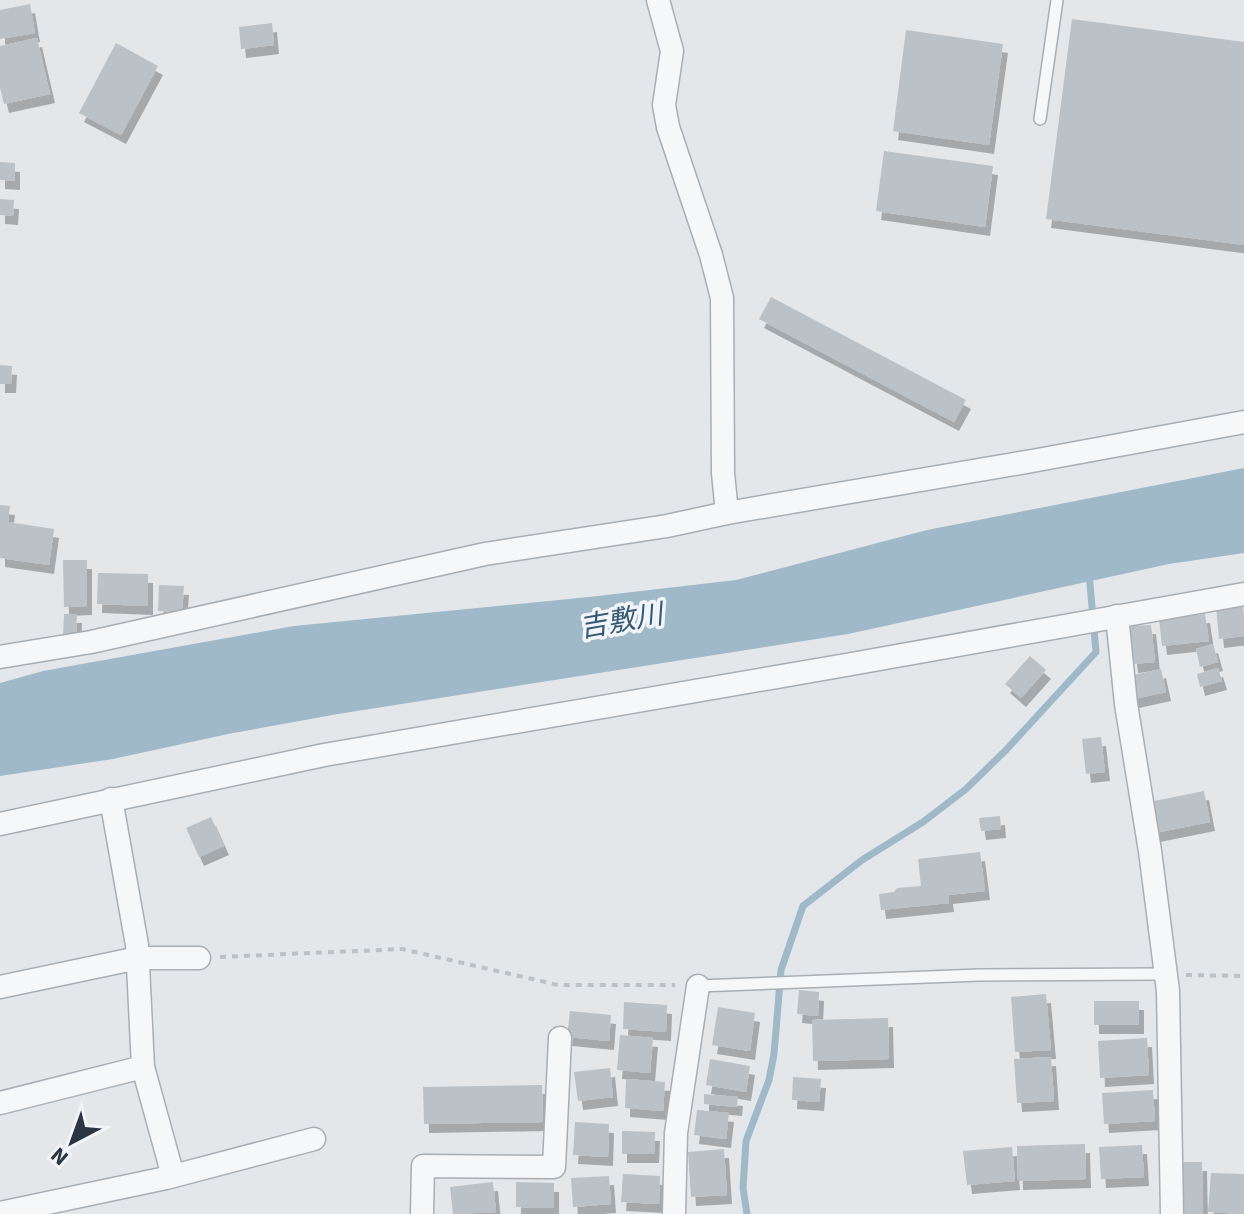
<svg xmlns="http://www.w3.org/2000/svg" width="1244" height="1214" font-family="'Source Sans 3','Noto Sans JP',sans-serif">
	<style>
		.water { fill: #9fb9c9 }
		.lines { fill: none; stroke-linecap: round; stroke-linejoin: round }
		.stream { stroke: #9fb9c9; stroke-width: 7 }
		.building { fill: #bac1c7; filter: url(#shadow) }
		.service-casing { stroke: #a8aeb4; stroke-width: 14 }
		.minor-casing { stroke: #a8aeb4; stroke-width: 25 }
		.path { stroke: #bcc1c6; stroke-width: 4; stroke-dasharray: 6 6; stroke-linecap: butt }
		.service { stroke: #f5f7f9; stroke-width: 11 }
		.minor { stroke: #f5f7f9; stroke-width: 22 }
		.labels { text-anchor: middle; stroke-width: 7; stroke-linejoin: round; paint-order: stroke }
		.water-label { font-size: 28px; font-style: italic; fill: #365a75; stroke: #f2f5f8 }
	</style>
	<defs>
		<filter id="shadow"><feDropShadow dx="5" dy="9" stdDeviation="0" flood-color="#0004"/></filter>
	</defs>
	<rect width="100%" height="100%" fill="#e3e7ea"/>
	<path class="water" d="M1244,468V553L1169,564L848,634L338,714L228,734L113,759L0,776V683L43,671L294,626L589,597L736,580L927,530Z"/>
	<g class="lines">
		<path class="stream" d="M747,1214L743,1188L746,1141L769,1080L774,1054L781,970L803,906L862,860L923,822L966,789L1006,750L1096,652L1089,573"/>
	</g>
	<g class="building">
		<path d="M30,4L35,33L0,39V10Z"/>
		<path d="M1072,19L1244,42V245L1046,219Z"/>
		<path d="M272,23L274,45L241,49L239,27Z"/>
		<path d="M906,30L1003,44L989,145L893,131Z"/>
		<path d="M37,38L50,94L4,104L0,88V46Z"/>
		<path d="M116,43L158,66L121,135L79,113Z"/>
		<path d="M884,151L993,166L985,227L876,211Z"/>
		<path d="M0,162L15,163V181L0,180Z"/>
		<path d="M0,199L14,200L13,216L0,215Z"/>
		<path d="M771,297L966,400L954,422L759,319Z"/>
		<path d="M0,365L12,366L11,384H0Z"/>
		<path d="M0,505L10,506L8,522L54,529L49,565L0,558Z"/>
		<path d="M63,560H87V606L64,607Z"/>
		<path d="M98,573L148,574V606L97,604Z"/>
		<path d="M159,585L184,586L182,612L158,611Z"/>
		<path d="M1243,603L1244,636L1219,639L1216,606Z"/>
		<path d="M64,614H77L76,636H63Z"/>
		<path d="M1205,614L1209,641L1162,646L1159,619Z"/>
		<path d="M1151,625L1155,662L1133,664L1129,626Z"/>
		<path d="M1213,644L1218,662L1200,667L1196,649Z"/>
		<path d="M1030,656L1046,670L1021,698L1005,684Z"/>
		<path d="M1218,668L1222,681L1200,687L1197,674Z"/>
		<path d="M1161,669L1166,692L1134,699L1129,676Z"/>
		<path d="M1101,737L1105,772L1086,774L1082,739Z"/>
		<path d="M1204,791L1210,822L1155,833L1149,802Z"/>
		<path d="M1000,816L1001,829L981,831L979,818Z"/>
		<path d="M211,817L224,846L199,857L186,828Z"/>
		<path d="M980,852L985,891L948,895L949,903L881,910L879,894L894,892L897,888L921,886L918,859Z"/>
		<path d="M799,990L819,992L818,1016L797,1014Z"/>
		<path d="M1046,994L1051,1050L1015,1052L1011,997Z"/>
		<rect x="1094" y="1001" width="45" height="24"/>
		<path d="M624,1002L667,1005L666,1032L623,1029Z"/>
		<path d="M718,1007L755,1013L750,1051L712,1045Z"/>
		<path d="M570,1011L611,1015L609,1041L567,1037Z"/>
		<path d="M888,1018L889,1059L813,1061L812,1020Z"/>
		<path d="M620,1035L653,1038L650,1073L617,1070Z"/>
		<path d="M1147,1038L1149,1075L1100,1078L1098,1041Z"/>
		<path d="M1051,1057L1054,1101L1017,1103L1014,1059Z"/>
		<path d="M710,1059L750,1066L746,1092L706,1085Z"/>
		<path d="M610,1068L613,1097L578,1101L574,1072Z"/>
		<path d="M793,1077L821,1079L819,1102L792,1100Z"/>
		<path d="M626,1079L665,1082L663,1111L625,1108Z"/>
		<path d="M542,1085L543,1122L424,1124L423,1087Z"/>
		<path d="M1153,1090L1155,1121L1104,1124L1102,1093Z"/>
		<path d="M704,1094L738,1097L737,1107L704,1104Z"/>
		<path d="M697,1110L729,1113L726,1139L694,1135Z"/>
		<path d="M575,1122L609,1124L608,1157L573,1155Z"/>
		<path d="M622,1131L655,1132L654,1154H622Z"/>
		<path d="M1085,1144L1086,1179L1018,1181L1017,1146Z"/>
		<path d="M1142,1145L1144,1177L1101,1179L1099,1147Z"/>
		<path d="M1012,1147L1015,1181L967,1185L963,1151Z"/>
		<path d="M724,1149L727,1195L691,1197L688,1152Z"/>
		<path d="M1182,1162H1202L1203,1214H1182Z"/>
		<path d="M1211,1173L1244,1174V1214L1208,1212Z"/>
		<path d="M623,1174L660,1176L659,1204L621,1202Z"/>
		<path d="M609,1176L611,1204L573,1207L571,1178Z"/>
		<path d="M493,1182L496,1212L453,1214L450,1187Z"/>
		<path d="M516,1182L554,1183V1208L516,1207Z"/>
	</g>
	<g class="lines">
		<defs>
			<g id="service">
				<path d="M1040,119L1057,0"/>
				<path d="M698,986L979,975L1165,974"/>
			</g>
			<g id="minor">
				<path d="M658,0L672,51L664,105L668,127L711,255L722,298L723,473L727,513"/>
				<path d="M1117,616L1126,704L1150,851L1168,991L1172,1214"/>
				<path d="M0,657L91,642L485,554L667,526L727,513L1032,461L1244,422"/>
				<path d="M0,824L324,755L846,665L1244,594"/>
				<path d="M0,987L138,958H199"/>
				<path d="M143,1067L173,1176"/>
				<path d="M0,1103L143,1067L137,945L111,799"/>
				<path d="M0,1213L166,1178L314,1139"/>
				<path d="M422,1214L423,1166L554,1167L560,1038"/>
				<path d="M674,1214L676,1133L698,986"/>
			</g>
		</defs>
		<use href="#service" class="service-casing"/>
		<use href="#minor" class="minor-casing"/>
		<g class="path">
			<path d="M220,957L402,949L558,985H675"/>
			<path d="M1186,975L1244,976"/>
		</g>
		<use href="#service" class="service"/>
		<use href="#minor" class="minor"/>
	</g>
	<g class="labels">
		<g class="water-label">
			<text transform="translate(621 620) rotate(-10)" y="10">吉敷川</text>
		</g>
	</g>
	<g transform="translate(72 1142) rotate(221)" stroke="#f2f5f8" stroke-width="6" paint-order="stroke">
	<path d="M0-6L14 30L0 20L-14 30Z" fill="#2b3642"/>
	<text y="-12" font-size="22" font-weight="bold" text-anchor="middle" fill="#2b3642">N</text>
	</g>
</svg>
